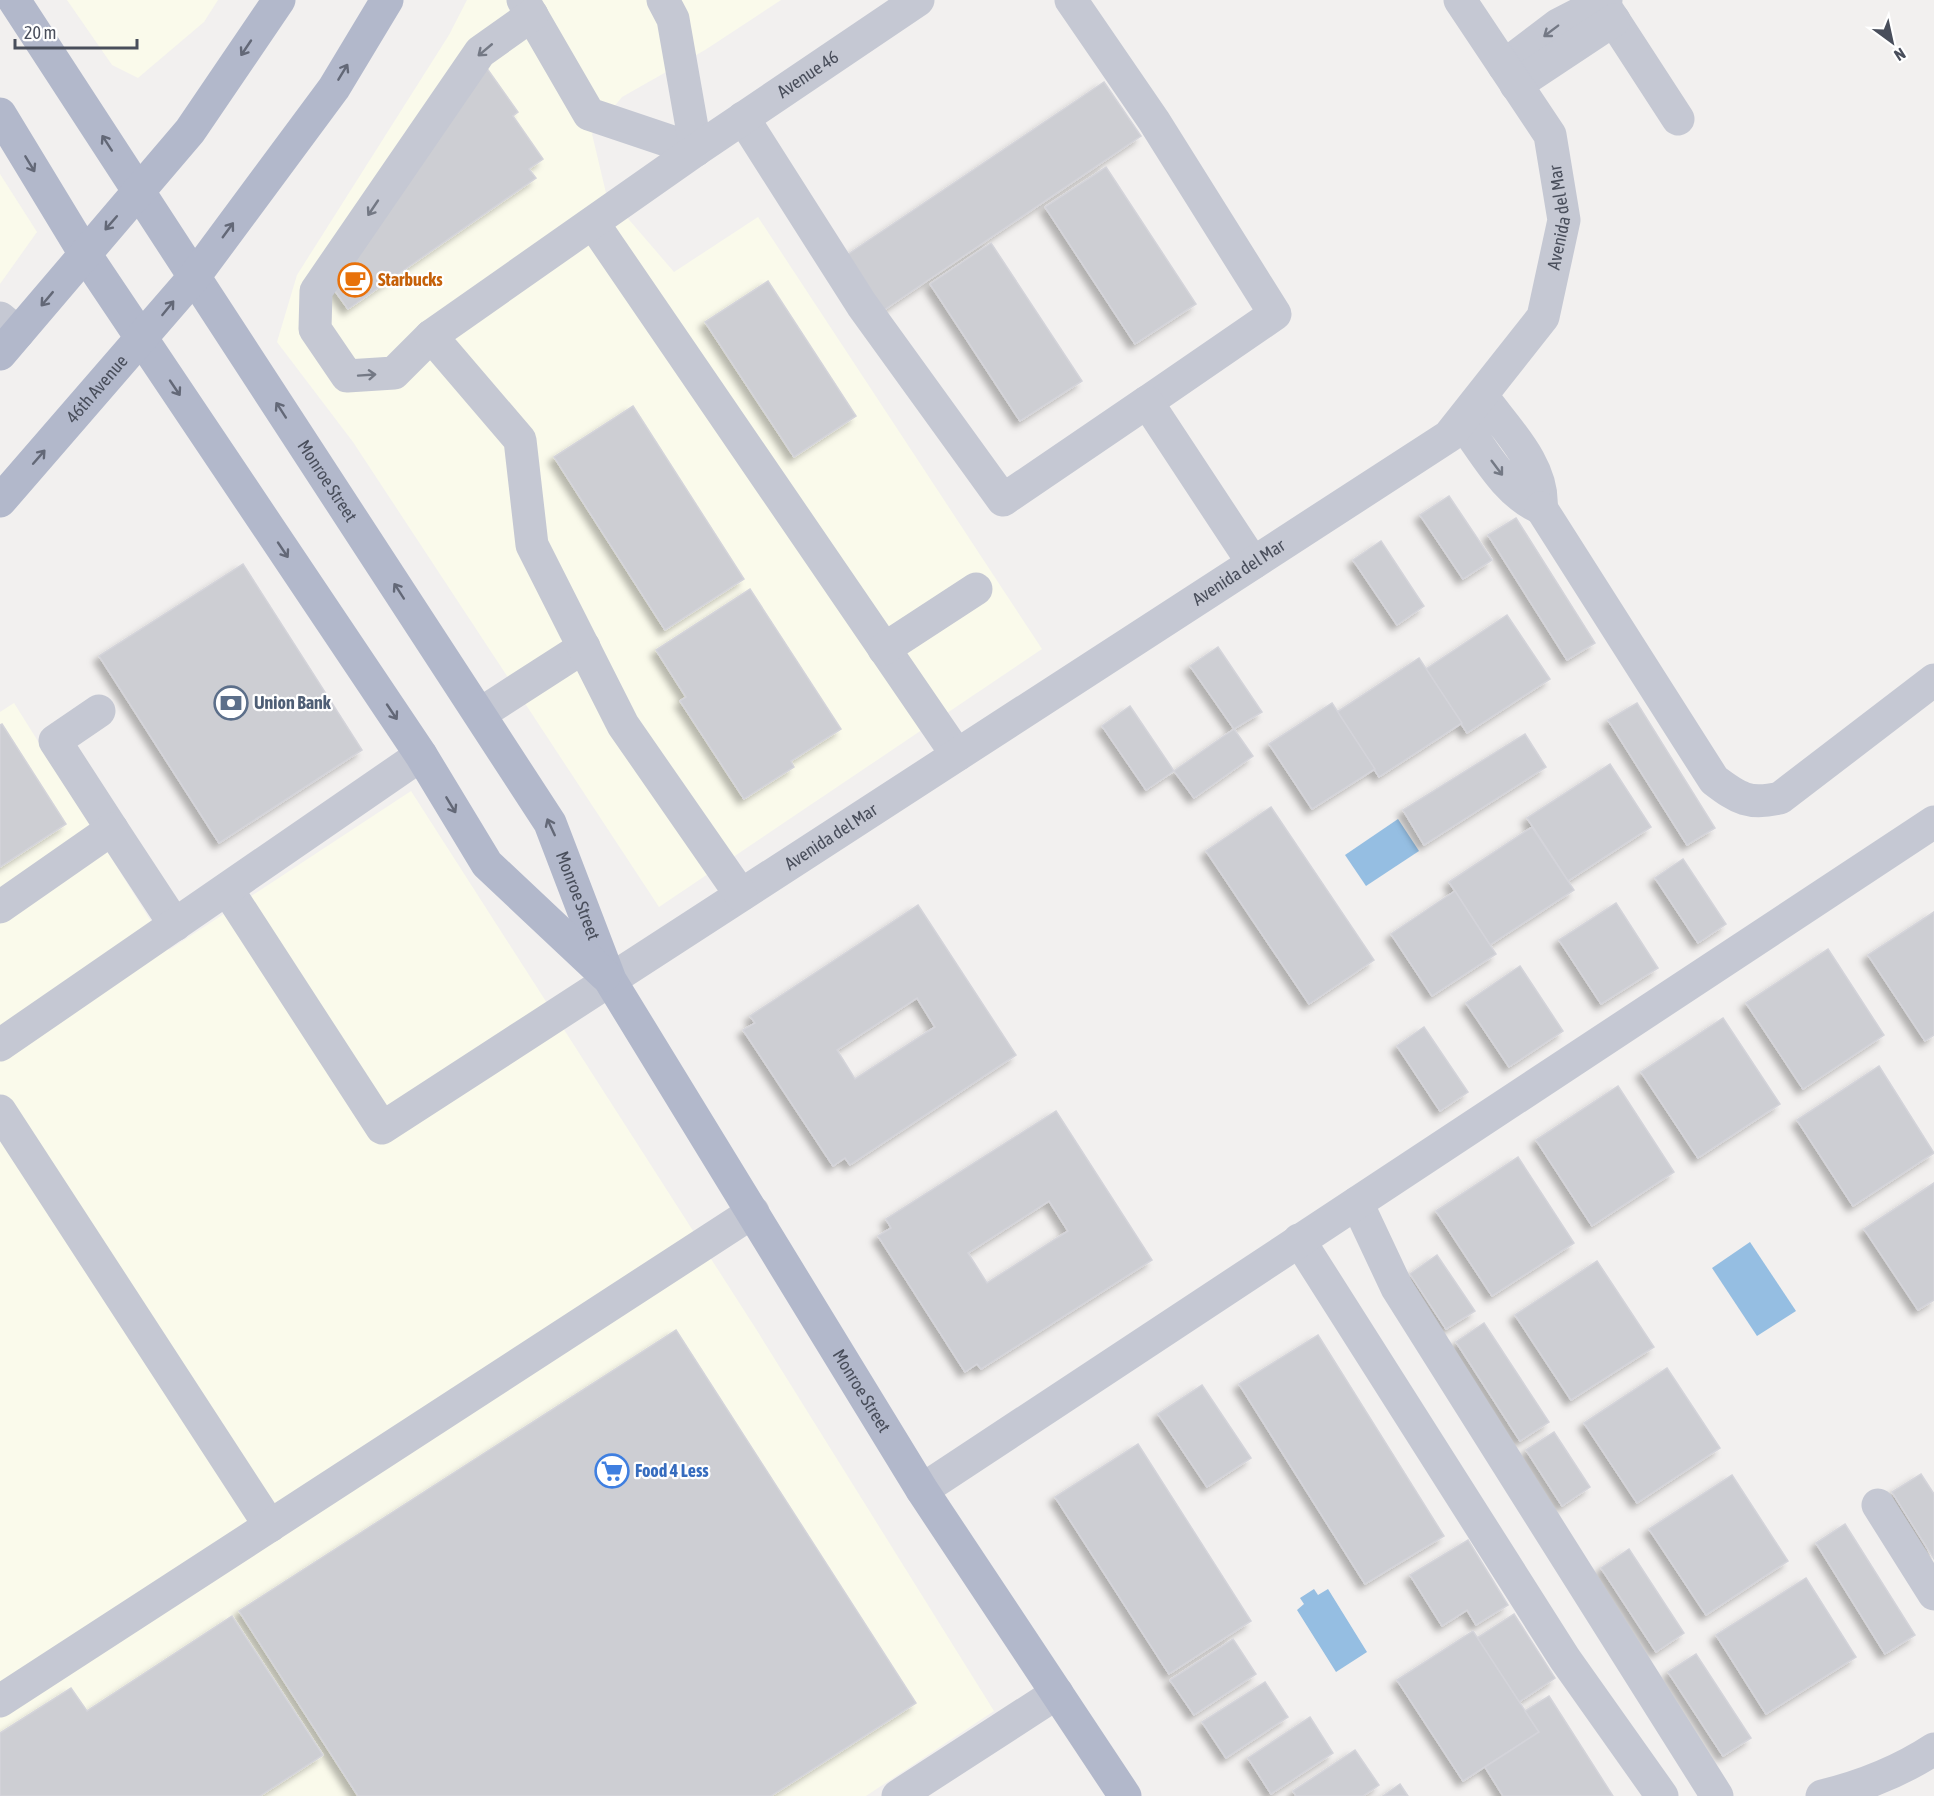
<svg xmlns="http://www.w3.org/2000/svg" width="1934" height="1796" font-family="'Asap Condensed',sans-serif">
	<style>
		.commercial { fill: #fafaeb }
		.water { fill: #95bee2 }
		.building { fill: #cdced3; stroke: #d4d4da; stroke-width: 1.5; fill-rule: evenodd; filter: url(#shadow) }
		.lines { fill: none; stroke-linecap: round; stroke-linejoin: round }
		.minor { stroke: #c5c8d3; stroke-width: 33 }
		.major { stroke: #b2b8cb; stroke-width: 33 }
		.oneway { stroke: #747985 }
		.oneway2 { stroke: #636877 }
		.labels { text-anchor: middle; stroke-width: 4.5; stroke-linejoin: round; paint-order: stroke }
		.street-label { font-size: 18px; fill: #494e5b; stroke: #fff }
		.food-label { font-size: 18px; font-weight: bold; fill: #c56008; stroke: #fff; text-anchor: start }
		.service-label { font-size: 18px; font-weight: bold; fill: #4e5e75; stroke: #fff; text-anchor: start }
		.shop-label { font-size: 18px; font-weight: bold; fill: #366cbe; stroke: #fff; text-anchor: start }
	</style>
	<defs>
		<filter id="shadow"><feDropShadow dx="-5.5" dy="5.5" stdDeviation="3" flood-color="#0004"/></filter>
	</defs>
	<rect width="100%" height="100%" fill="#f2f0ef"/>
	<g class="commercial">
		<path d="M67,0H218L204,22L138,78L112,65Z"/>
		<path d="M467,0H781L705,50L622,97L592,134L606,193L674,272L758,217L1042,649L659,907L353,442L277,342L297,275L449,35Z"/>
		<path d="M0,174L37,232L0,284Z"/>
		<path d="M14,703L169,950L411,791L756,1329L994,1711L866,1796H0V712Z"/>
	</g>
	<g class="water">
		<path d="M1398,819L1419,851L1366,886L1345,855Z"/>
		<path d="M1750,1242L1796,1311L1757,1336L1712,1268Z"/>
		<path d="M1314,1589L1318,1595L1328,1589L1367,1652L1336,1672L1297,1610L1304,1604L1300,1598Z"/>
	</g>
	<g class="building">
		<path d="M481,60L518,112L513,116L543,159L529,169L536,178L348,309L330,284Z"/>
		<path d="M1104,82L1141,136L881,312L844,257Z"/>
		<path d="M1106,167L1196,304L1135,344L1045,207Z"/>
		<path d="M991,243L1082,381L1020,421L930,284Z"/>
		<path d="M768,281L856,416L794,457L705,322Z"/>
		<path d="M633,406L744,579L665,630L554,457Z"/>
		<path d="M1449,496L1492,560L1463,579L1420,515Z"/>
		<path d="M1516,518L1595,643L1567,660L1488,535Z"/>
		<path d="M1381,541L1424,606L1397,625L1353,560Z"/>
		<path d="M243,564L362,750L219,843L99,656Z"/>
		<path d="M750,589L841,729L791,761L794,767L744,799L680,701L686,697L656,650Z"/>
		<path d="M1507,615L1550,679L1467,733L1426,669Z"/>
		<path d="M1218,647L1262,712L1234,729L1190,666Z"/>
		<path d="M1419,658L1462,723L1379,777L1337,712Z"/>
		<path d="M1332,703L1375,769L1312,809L1269,744Z"/>
		<path d="M1637,703L1715,828L1687,845L1608,720Z"/>
		<path d="M1130,706L1174,771L1146,790L1102,726Z"/>
		<path d="M2,724L66,824L0,867V725Z"/>
		<path d="M1234,729L1253,756L1194,798L1174,771Z"/>
		<path d="M1525,734L1546,767L1424,845L1403,810Z"/>
		<path d="M1610,764L1651,827L1568,881L1527,818Z"/>
		<path d="M1271,807L1374,960L1309,1004L1206,851Z"/>
		<path d="M1532,827L1574,890L1490,945L1449,882Z"/>
		<path d="M1683,859L1726,924L1698,943L1655,878Z"/>
		<path d="M1455,891L1496,954L1432,996L1391,934Z"/>
		<path d="M1616,903L1658,968L1601,1004L1559,940Z"/>
		<path d="M918,905L1016,1055L850,1165L845,1158L833,1166L743,1030L755,1023L750,1016ZM917,998L935,1027L855,1079L837,1050Z"/>
		<path d="M1934,912V1035L1925,1041L1868,955Z"/>
		<path d="M1828,949L1884,1035L1803,1089L1746,1003Z"/>
		<path d="M1520,966L1563,1031L1509,1067L1466,1003Z"/>
		<path d="M1723,1018L1780,1104L1698,1158L1641,1072Z"/>
		<path d="M1424,1027L1468,1092L1440,1111L1397,1046Z"/>
		<path d="M1879,1066L1934,1153L1853,1206L1797,1120Z"/>
		<path d="M1618,1086L1674,1172L1592,1226L1536,1140Z"/>
		<path d="M1056,1111L1152,1260L981,1369L977,1364L965,1372L878,1236L891,1228L886,1219ZM1049,1201L1068,1231L987,1283L968,1253Z"/>
		<path d="M1518,1157L1574,1243L1492,1296L1436,1211Z"/>
		<path d="M1934,1183V1300L1918,1310L1864,1229Z"/>
		<path d="M1437,1255L1475,1311L1446,1329L1410,1274Z"/>
		<path d="M1597,1261L1654,1347L1571,1400L1515,1315Z"/>
		<path d="M1484,1323L1549,1422L1520,1441L1456,1342Z"/>
		<path d="M676,1330L916,1703L771,1796H358L239,1611Z"/>
		<path d="M1318,1335L1444,1536L1365,1584L1239,1384Z"/>
		<path d="M1667,1368L1720,1448L1637,1503L1584,1423Z"/>
		<path d="M1202,1385L1251,1458L1207,1487L1158,1414Z"/>
		<path d="M1554,1432L1590,1487L1562,1506L1526,1450Z"/>
		<path d="M1138,1444L1251,1621L1169,1674L1055,1497Z"/>
		<path d="M1921,1474L1934,1494V1559L1892,1492Z"/>
		<path d="M1732,1475L1788,1561L1706,1615L1649,1529Z"/>
		<path d="M1845,1524L1915,1635L1885,1654L1816,1543Z"/>
		<path d="M1468,1540L1508,1605L1476,1625L1467,1610L1442,1626L1410,1575Z"/>
		<path d="M1629,1549L1684,1633L1656,1652L1601,1568Z"/>
		<path d="M1806,1578L1856,1657L1766,1714L1716,1635Z"/>
		<path d="M1514,1614L1555,1678L1519,1702L1477,1638Z"/>
		<path d="M232,1616L323,1755L260,1796H0V1733L71,1688L87,1711Z"/>
		<path d="M1473,1631L1539,1732L1463,1781L1397,1680Z"/>
		<path d="M1233,1639L1256,1674L1194,1715L1170,1680Z"/>
		<path d="M1696,1654L1751,1738L1723,1756L1668,1672Z"/>
		<path d="M1265,1682L1288,1717L1226,1758L1202,1722Z"/>
		<path d="M1549,1696L1613,1796H1503L1485,1767L1539,1732L1525,1711Z"/>
		<path d="M1310,1717L1333,1753L1271,1794L1248,1758Z"/>
		<path d="M1355,1750L1379,1785L1363,1796H1296L1293,1791Z"/>
		<path d="M1400,1784L1408,1796H1383Z"/>
	</g>
	<g class="lines">
		<g class="minor">
			<path d="M523,0L589,114L696,150"/>
			<path d="M663,0L673,19L696,150"/>
			<path d="M1071,0L1154,121L1275,314L1147,402"/>
			<path d="M1602,2L1678,119"/>
			<path d="M1504,66L1558,25L1606,0"/>
			<path d="M1516,85L1614,20"/>
			<path d="M743,118L862,305L1003,500L1147,402L1253,563"/>
			<path d="M593,223L957,755"/>
			<path d="M0,318L18,333"/>
			<path d="M431,336L394,373L347,376L315,329L316,291L480,52L532,15"/>
			<path d="M1462,422C1484,451 1506,494 1541,508C1545,466 1505,428 1482,396"/>
			<path d="M1541,508L1714,780C1739,799 1749,805 1780,798L1934,680"/>
			<path d="M884,649L976,589"/>
			<path d="M99,711L55,741L112,829"/>
			<path d="M480,714L584,647"/>
			<path id="s1" d="M227,889L382,1128L1449,436L1543,317L1564,220L1550,135L1460,0"/>
			<path id="s2" d="M741,895L623,725L532,545L520,440L431,336L696,150L918,0"/>
			<path d="M0,907L112,829L175,925"/>
			<path d="M0,1045L421,755"/>
			<path d="M0,1111L270,1526"/>
			<path d="M1357,1203L1397,1288L1717,1796"/>
			<path d="M1299,1240L1565,1659L1662,1796"/>
			<path d="M922,1490L1934,822"/>
			<path d="M1878,1505L1934,1594"/>
			<path d="M0,1701L753,1212"/>
			<path d="M898,1796L1057,1693"/>
			<path d="M1822,1796C1863,1786 1899,1772 1934,1749"/>
		</g>
		<g class="major">
			<path id="s3" d="M14,0L550,823L610,980L922,1490L1125,1796"/>
			<path d="M0,114L85,254L421,755L487,864L605,975"/>
			<path d="M0,354L190,131L279,0"/>
			<path id="s4" d="M0,501L194,277L334,88L387,0"/>
		</g>
	</g>
	<defs><path id="oneway-shaft" d="M-6 0H5M1.5-3L5.5 0L1.5 3" fill="none" stroke-width="1.6" stroke-linecap="round" stroke-linejoin="round" transform="scale(1.5)"/></defs>
	<g class="oneway">
		<use href="#oneway-shaft" transform="translate(1551 31) rotate(143)"/>
		<use href="#oneway-shaft" transform="translate(485 50) rotate(140)"/>
		<use href="#oneway-shaft" transform="translate(373 208) rotate(124)"/>
		<use href="#oneway-shaft" transform="translate(367 375) rotate(-4)"/>
		<use href="#oneway-shaft" transform="translate(1497 468) rotate(53)"/>
	</g>
	<g class="oneway2">
		<use href="#oneway-shaft" transform="translate(246 48) rotate(124)"/>
		<use href="#oneway-shaft" transform="translate(343 72) rotate(-59)"/>
		<use href="#oneway-shaft" transform="translate(107 143) rotate(-123)"/>
		<use href="#oneway-shaft" transform="translate(30 164) rotate(59)"/>
		<use href="#oneway-shaft" transform="translate(111 223) rotate(131)"/>
		<use href="#oneway-shaft" transform="translate(228 230) rotate(-54)"/>
		<use href="#oneway-shaft" transform="translate(47 299) rotate(130)"/>
		<use href="#oneway-shaft" transform="translate(168 308) rotate(-51)"/>
		<use href="#oneway-shaft" transform="translate(175 388) rotate(56)"/>
		<use href="#oneway-shaft" transform="translate(281 410) rotate(-123)"/>
		<use href="#oneway-shaft" transform="translate(39 457) rotate(-49)"/>
		<use href="#oneway-shaft" transform="translate(283 550) rotate(56)"/>
		<use href="#oneway-shaft" transform="translate(399 591) rotate(-123)"/>
		<use href="#oneway-shaft" transform="translate(392 712) rotate(56)"/>
		<use href="#oneway-shaft" transform="translate(451 805) rotate(59)"/>
		<use href="#oneway-shaft" transform="translate(551 827) rotate(-115)"/>
	</g>
	<defs>
		<symbol id="cafe-ring" viewBox="-11 -11 22 22"><circle r="9.5" fill="#fff" stroke="#e8710a" stroke-width="1.5"/><path d="M-5.5-4.5H6V0H3Q3 3.5 0 3.5H-2.5Q-5.5 3.5-5.5 0ZM3-3.2v2h1.7v-2ZM-6 4.5H4V6H-6Z" fill="#e8710a"/></symbol>
		<symbol id="bank-ring" viewBox="-11 -11 22 22"><circle r="9.5" fill="#fff" stroke="#5c6f8a" stroke-width="1.5"/><path d="M-6-4H6V4H-6ZM0-2.3a2.3 2.3 0 1 0 0 4.6a2.3 2.3 0 1 0 0-4.6Z" fill="#5c6f8a"/></symbol>
		<symbol id="supermarket-ring" viewBox="-11 -11 22 22"><circle r="9.5" fill="#fff" stroke="#3f7fe0" stroke-width="1.5"/><path d="M-6-5.5h2.5l.6 2H6L4.5 2H-2.5L-4.4-4H-6ZM-1.5 3.2a1.3 1.3 0 1 0 .1 0ZM3 3.2a1.3 1.3 0 1 0 .1 0Z" fill="#3f7fe0"/></symbol>
	</defs>
	<g fill-rule="evenodd">
		<use href="#cafe-ring" x="336" y="261" width="38" height="38"/>
		<use href="#bank-ring" x="212" y="684" width="38" height="38"/>
		<use href="#supermarket-ring" x="593" y="1452" width="38" height="38"/>
	</g>
	<g class="labels">
		<g class="street-label">
			<text dy="6" stroke="none"><textPath href="#s2" startOffset="1110">Avenue 46</textPath></text>
			<text dy="6" stroke="none"><textPath href="#s1" startOffset="1810">Avenida del Mar</textPath></text>
			<text dy="6" stroke="none"><textPath href="#s4" startOffset="148">46th Avenue</textPath></text>
			<text dy="6" stroke="none"><textPath href="#s3" startOffset="574">Monroe Street</textPath></text>
			<text dy="6" stroke="none"><textPath href="#s1" startOffset="1306">Avenida del Mar</textPath></text>
			<text dy="6" stroke="none"><textPath href="#s1" startOffset="820">Avenida del Mar</textPath></text>
			<text dy="6" stroke="none"><textPath href="#s3" startOffset="1060">Monroe Street</textPath></text>
			<text dy="6" stroke="none"><textPath href="#s3" startOffset="1632">Monroe Street</textPath></text>
		</g>
		<g class="food-label">
			<text x="378" y="286">Starbucks</text>
		</g>
		<g class="service-label">
			<text x="254" y="709">Union Bank</text>
		</g>
		<g class="shop-label">
			<text x="635" y="1477">Food 4 Less</text>
		</g>
	</g>
	<g transform="translate(1892 42) rotate(147)" stroke="#ffffff" stroke-width="4.5" paint-order="stroke">
	<path d="M0-4.5L10 22L0 15L-10 22Z" fill="#494e5b"/>
	<text y="-9" font-size="16" font-weight="bold" text-anchor="middle" fill="#494e5b">N</text>
	</g>
	<path d="M15 39v9h122v-9" fill="none" stroke="#494e5b" stroke-width="3"/>
	<text x="24" y="39" font-size="18" fill="#494e5b" stroke="#ffffff" stroke-width="4.5" paint-order="stroke">20 m</text>
</svg>
